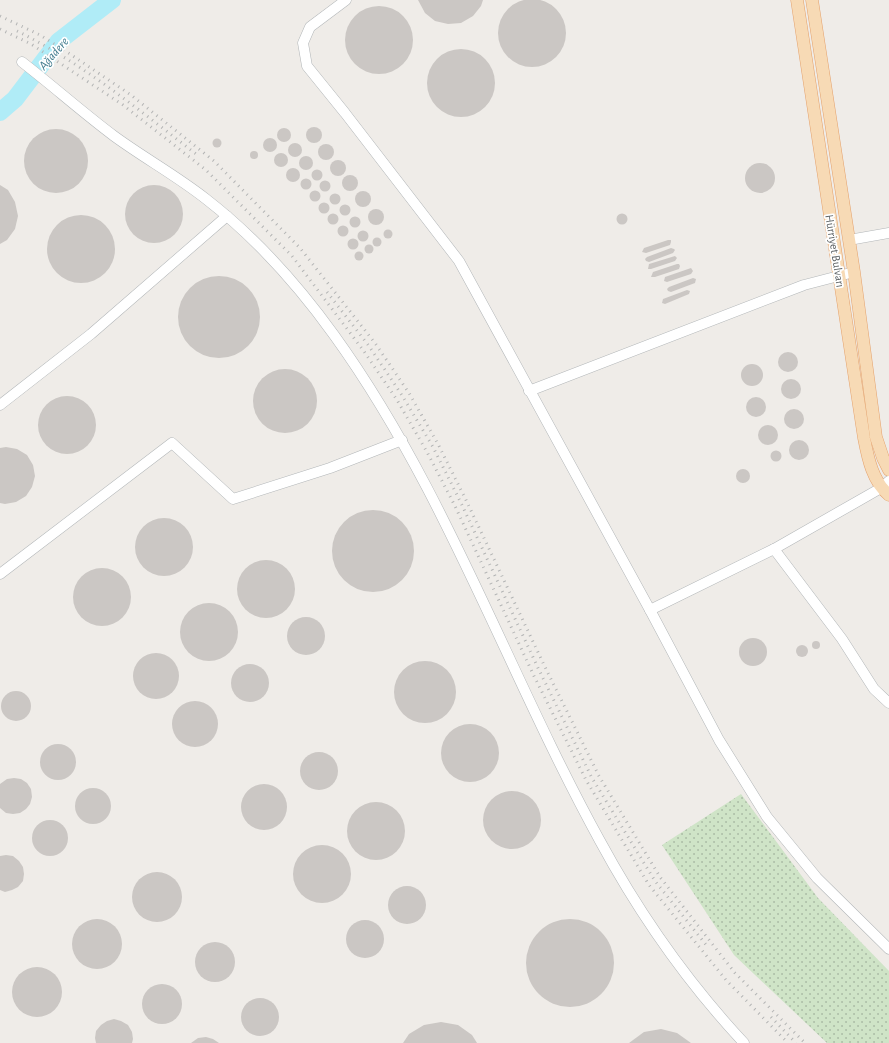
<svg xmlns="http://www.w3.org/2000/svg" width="889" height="1043" font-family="'Alegreya Sans',sans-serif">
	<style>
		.green { fill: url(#green-dots) }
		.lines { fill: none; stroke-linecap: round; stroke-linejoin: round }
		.river { stroke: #b0ecf7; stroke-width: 18 }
		.building { fill: #cbc7c4 }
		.minor-casing { stroke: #b2b6b8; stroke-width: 11 }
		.major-casing { stroke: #e4a16c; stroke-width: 13 }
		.minor { stroke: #fff; stroke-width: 10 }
		.major { stroke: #f7dab5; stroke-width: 12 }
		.rail { stroke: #b3b4b4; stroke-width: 3; stroke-dasharray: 1 5; stroke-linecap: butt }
		.labels { text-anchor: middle; stroke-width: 3.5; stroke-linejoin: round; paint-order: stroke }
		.street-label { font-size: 12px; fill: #5f6466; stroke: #fff }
		.water-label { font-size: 13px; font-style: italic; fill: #437d8f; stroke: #fff }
	</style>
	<defs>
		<pattern id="green-dots" width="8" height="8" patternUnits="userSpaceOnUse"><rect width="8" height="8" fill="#cfe4c7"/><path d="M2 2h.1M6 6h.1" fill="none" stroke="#abbca5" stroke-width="1.8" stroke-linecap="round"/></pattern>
	</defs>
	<rect width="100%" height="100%" fill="#efece8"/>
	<path class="green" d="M741,794L818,898L889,971V1043H827L734,955L662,845Z"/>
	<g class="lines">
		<path class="river" d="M0,112L15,99L59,41L112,0"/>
	</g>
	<g class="building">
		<circle cx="532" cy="33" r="34"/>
		<path d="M418,0H483L481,6L473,16L461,23L448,24L435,21L425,13Z"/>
		<circle cx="379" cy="40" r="34"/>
		<circle cx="461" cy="83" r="34"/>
		<circle cx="314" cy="135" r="8"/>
		<circle cx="284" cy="135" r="7"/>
		<circle cx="56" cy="161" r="32"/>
		<circle cx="270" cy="145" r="7"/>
		<circle cx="217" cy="143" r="4.5"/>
		<circle cx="295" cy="150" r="7"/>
		<circle cx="326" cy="152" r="8"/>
		<circle cx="254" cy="155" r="4"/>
		<circle cx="281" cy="160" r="7"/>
		<circle cx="306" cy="163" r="7"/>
		<circle cx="338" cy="168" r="8"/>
		<circle cx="760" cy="178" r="15"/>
		<circle cx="293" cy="175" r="7"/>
		<circle cx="317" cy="175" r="5.5"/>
		<circle cx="350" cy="183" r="8"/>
		<circle cx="306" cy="184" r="5.5"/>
		<circle cx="325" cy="186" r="5.5"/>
		<path d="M0,185L8,190L15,202L18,216L15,229L7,240L0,244Z"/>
		<circle cx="154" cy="214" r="29"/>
		<circle cx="315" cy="196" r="5.5"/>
		<circle cx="363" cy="199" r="8"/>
		<circle cx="335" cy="199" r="5.5"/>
		<circle cx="324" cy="208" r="5.5"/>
		<circle cx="345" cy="210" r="5.5"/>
		<circle cx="376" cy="217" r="8"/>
		<circle cx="622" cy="219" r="5.5"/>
		<circle cx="333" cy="219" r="5.5"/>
		<circle cx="81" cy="249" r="34"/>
		<circle cx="355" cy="222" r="5.5"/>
		<circle cx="343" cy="231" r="5.5"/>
		<circle cx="388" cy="234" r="4.5"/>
		<circle cx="363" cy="236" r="5.5"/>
		<circle cx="377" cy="242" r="4.5"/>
		<circle cx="353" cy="244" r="5.5"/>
		<path d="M668,240H671V242L670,245L646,253L642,252L644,248Z"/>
		<circle cx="369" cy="249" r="4.5"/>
		<path d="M671,248L674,249L675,250L673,253L649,262L646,261L645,259L647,257Z"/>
		<circle cx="359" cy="256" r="4.5"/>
		<path d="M675,256L677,258L675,261L651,269H648L649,264Z"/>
		<path d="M677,264H679L680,266L679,269L655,277H651L653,272Z"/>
		<path d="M691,268L693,271L691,274L667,282L664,281L665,277Z"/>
		<circle cx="219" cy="317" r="41"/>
		<path d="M693,278L696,279L695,283L671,292L668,291L667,289L669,287Z"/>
		<path d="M687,290L690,291L689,294L665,304L662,303L663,299Z"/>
		<circle cx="788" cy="362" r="10"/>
		<circle cx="752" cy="375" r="11"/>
		<circle cx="285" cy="401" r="32"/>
		<circle cx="791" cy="389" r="10"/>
		<circle cx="67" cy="425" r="29"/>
		<circle cx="756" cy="407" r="10"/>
		<circle cx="794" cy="419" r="10"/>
		<circle cx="768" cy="435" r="10"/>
		<circle cx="799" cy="450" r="10"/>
		<path d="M6,447L17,449L27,455L33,465L35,476L32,487L26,496L16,502L5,504L0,503V448Z"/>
		<circle cx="776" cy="456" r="5.5"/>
		<circle cx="743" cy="476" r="7"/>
		<circle cx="373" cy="551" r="41"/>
		<circle cx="164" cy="547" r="29"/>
		<circle cx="266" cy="589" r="29"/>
		<circle cx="102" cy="597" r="29"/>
		<circle cx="209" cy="632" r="29"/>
		<circle cx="306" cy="636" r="19"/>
		<circle cx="753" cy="652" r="14"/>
		<circle cx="816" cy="645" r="4"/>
		<circle cx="802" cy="651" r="6"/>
		<circle cx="156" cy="676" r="23"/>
		<circle cx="425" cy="692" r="31"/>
		<circle cx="250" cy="683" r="19"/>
		<circle cx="16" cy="706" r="15"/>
		<circle cx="195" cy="724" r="23"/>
		<circle cx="470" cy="753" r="29"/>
		<circle cx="58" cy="762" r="18"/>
		<circle cx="319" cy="771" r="19"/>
		<path d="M14,778L21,779L27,783L31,789L32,797L30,804L26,809L20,813L13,814L6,813L0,808V784L7,779Z"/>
		<circle cx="264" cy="807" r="23"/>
		<circle cx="93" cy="806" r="18"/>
		<circle cx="512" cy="820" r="29"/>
		<circle cx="376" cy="831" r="29"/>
		<circle cx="50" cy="838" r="18"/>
		<circle cx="322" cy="874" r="29"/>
		<path d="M6,855L13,856L19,861L23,867L24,874L23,881L18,887L12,890L5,892L0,890V856Z"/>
		<circle cx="157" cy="897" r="25"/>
		<circle cx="407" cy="905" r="19"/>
		<circle cx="97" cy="944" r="25"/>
		<circle cx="570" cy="963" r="44"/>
		<circle cx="365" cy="939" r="19"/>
		<circle cx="215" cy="962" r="20"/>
		<circle cx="37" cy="992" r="25"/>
		<circle cx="162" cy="1004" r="20"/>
		<circle cx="260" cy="1017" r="19"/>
		<path d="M114,1019L121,1021L128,1025L132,1032L133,1039L132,1043H96L95,1038L96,1031L101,1025L107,1021Z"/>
		<path d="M441,1022L458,1025L472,1035L477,1043H403L409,1034L424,1025Z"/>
		<path d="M661,1029L677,1033L691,1043H629L644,1032Z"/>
		<path d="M206,1037L213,1039L219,1043H191L198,1038Z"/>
	</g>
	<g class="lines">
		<defs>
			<g id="minor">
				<path d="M346,0L310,27L303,43L307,66L345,113L459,261L650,610L719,740L767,817L817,878L889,949"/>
				<path d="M22,62C53,86 82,112 114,136C144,158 177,176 206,199C255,237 298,285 334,335C446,490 508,674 600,841C639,913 688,983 744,1043"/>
				<path d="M849,240L889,233"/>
				<path d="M529,391L804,285L854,272"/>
				<path d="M0,405L91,334L227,216"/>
				<path d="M774,549L842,639L874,689L889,703"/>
				<path d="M0,574L172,443L233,499L330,468L402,440"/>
				<path d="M650,610L774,549L881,488L889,481"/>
			</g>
			<g id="major">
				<path d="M797,0L864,438C868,459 873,482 889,495"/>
				<path d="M812,0L854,272L876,437L883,458L889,470"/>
			</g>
		</defs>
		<use href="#minor" class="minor-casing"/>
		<use href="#major" class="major-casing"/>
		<use href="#minor" class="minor"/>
		<use href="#major" class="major"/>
		<g class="rail">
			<path d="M0,16L40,35L70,54L131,95L214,161L300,248L375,343L409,393L438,444L466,500L545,667L599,776L660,877L735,973L805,1043"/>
			<path d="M0,29L31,44L123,105L206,170L292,256L363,350L397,400L427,452L455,506L533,674L586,780L649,885L726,980L788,1043"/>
			<path d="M17,31C82,63 139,110 196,154"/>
			<path d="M327,292L369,346L403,397L433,447L461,503L539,670L592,778L655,881L707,946"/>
			<path d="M771,1017L796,1043"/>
		</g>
	</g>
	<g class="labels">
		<g class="street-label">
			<text transform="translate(835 251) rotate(81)" y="4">Hürriyet Bulvarı</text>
		</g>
		<g class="water-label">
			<text transform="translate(53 53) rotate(-49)" y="5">Ağadere</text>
		</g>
	</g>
</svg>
